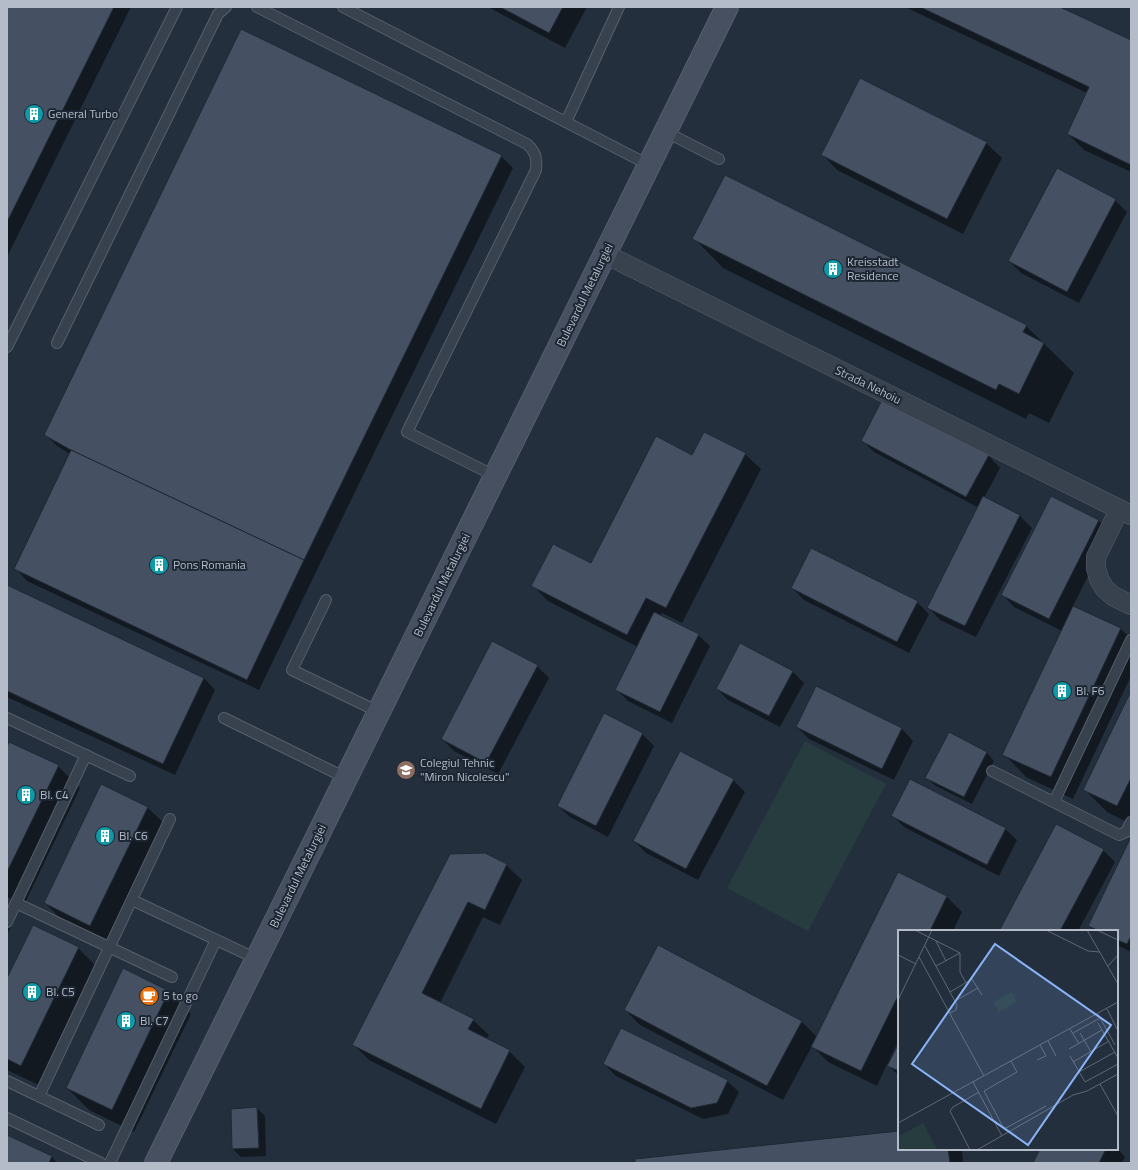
<svg xmlns="http://www.w3.org/2000/svg" width="1138" height="1170" font-family="'Titillium Web',sans-serif">
	<style>
		.green { fill: #263c3f }
		.shadow { fill: #0007 }
		.building { fill: #455162; stroke: #1f2835 }
		.lines { fill: none; stroke-linecap: round; stroke-linejoin: round }
		.lane-casing { stroke: #565f6c; stroke-width: 12 }
		.street-casing { stroke: #565f6c; stroke-width: 20 }
		.secondary-casing { stroke: #565f6c; stroke-width: 24 }
		.lane { stroke: #38414e; stroke-width: 10 }
		.street { stroke: #38414e; stroke-width: 19 }
		.secondary { stroke: #465061; stroke-width: 22 }
		.labels { text-anchor: middle; stroke-width: 4; stroke-linejoin: round; paint-order: stroke }
		.poi-label { font-size: 12px; fill: #b4bcc9; stroke: #1d2633; text-anchor: start }
		.street-label { font-size: 12px; fill: #b4bcc9; stroke: #1d2633 }
		.inset-road { fill: none; stroke: #5e6776; stroke-width: 1 }
		.view { fill: #8ab4f8; fill-opacity: 0.15; stroke: #8ab4f8; stroke-width: 2 }
		.inset-edge { fill: none; stroke: #b4bcc9; stroke-width: 2 }
	</style>
	<rect width="100%" height="100%" fill="#242f3e"/>
	<path class="green" d="M805,741L886,784L808,931L727,888Z"/>
	<g class="shadow">
		<path d="M7,7H131L7,257Z"/>
		<path d="M488,7H587L565,48Z"/>
		<path d="M905,7H1058L1131,42V172L1084,150L1068,134L1087,93Z"/>
		<path d="M986,143L1002,158L963,234L837,170L822,154Z"/>
		<path d="M501,156L513,168L316,572L259,690L27,581L16,569L70,454L57,446L45,434Z"/>
		<path d="M1115,200L1127,212L1079,303L1021,273L1009,261Z"/>
		<path d="M694,238L1026,326L1074,373L1049,423L1029,413L1026,419L723,268Z"/>
		<path d="M884,400L989,456L1000,468L984,498L1020,516L1032,528L976,637L940,620L929,608L979,508L874,452L862,440Z"/>
		<path d="M745,454L761,469L682,623L662,613L660,616L698,635L710,646L672,723L628,701L617,690L638,647L548,601L533,586L591,564Z"/>
		<path d="M1098,520L1110,532L1073,606L1121,629L1131,639V676L1073,799L1026,777L1004,754L1062,631L1014,607L1003,595Z"/>
		<path d="M7,586L204,678L215,690L175,775L7,697Z"/>
		<path d="M792,588L917,602L929,614L909,653L804,600Z"/>
		<path d="M537,666L549,678L498,774L454,751L442,739Z"/>
		<path d="M792,671L804,683L780,727L728,700L717,689Z"/>
		<path d="M817,688L902,729L913,741L894,780L809,739L797,727Z"/>
		<path d="M1131,693V824L1107,812L1085,790Z"/>
		<path d="M604,715L642,734L654,746L608,837L570,817L558,806Z"/>
		<path d="M949,734L987,753L994,761L972,804L934,785L927,777Z"/>
		<path d="M7,749L58,766L80,788L24,905L7,897Z"/>
		<path d="M733,780L745,792L698,880L646,853L634,841Z"/>
		<path d="M147,807L170,829L112,947L67,925L45,903Z"/>
		<path d="M893,816L1005,829L1017,840L999,876L904,827Z"/>
		<path d="M1131,839V952L1117,945V931H1094L1089,926Z"/>
		<path d="M1103,850L1115,862L1078,931H1000Z"/>
		<path d="M450,855L506,865L522,880L500,925L483,917L440,1003L473,1020L489,1035L486,1040L509,1051L525,1067L496,1124L369,1060L354,1045Z"/>
		<path d="M898,873L947,897L962,912L953,931H899V1040L890,1058L892,1059L899,1045V1076L887,1064L877,1086L828,1062L812,1046L783,1100L640,1025L625,1010L801,1021L817,1037Z"/>
		<path d="M7,922L11,926L7,935Z"/>
		<path d="M78,948L100,970L43,1087L7,1070V980Z"/>
		<path d="M168,992L191,1014L134,1132L89,1110L67,1088Z"/>
		<path d="M604,1064L727,1081L739,1092L728,1114L703,1119L616,1076Z"/>
		<path d="M257,1108L265,1116L266,1156L241,1157L233,1149L232,1110Z"/>
		<path d="M899,1132V1149H962L963,1163H636Z"/>
		<path d="M7,1136L52,1157L57,1163H7Z"/>
		<path d="M1117,1148L1125,1157L1122,1163H1034L1041,1149Z"/>
	</g>
	<g class="building">
		<path d="M7,7H114L7,222Z"/>
		<path d="M500,7H563L549,33Z"/>
		<path d="M920,7H1060L1131,40V165L1067,134L1089,87Z"/>
		<path d="M241,29L502,155L304,560L71,450L44,435Z"/>
		<path d="M860,78L987,142L947,219L821,155Z"/>
		<path d="M1057,168L1116,199L1067,292L1008,261Z"/>
		<path d="M725,175L1027,325L1023,332L1044,343L1019,394L999,384L996,390L692,239Z"/>
		<path d="M883,398L989,455L966,497L861,441Z"/>
		<path d="M704,432L746,453L666,608L646,598L627,635L531,586L553,544L591,563L656,436L692,455Z"/>
		<path d="M71,450L304,560L247,680L14,569Z"/>
		<path d="M983,496L1020,515L965,626L927,608Z"/>
		<path d="M1051,496L1099,520L1049,619L1001,595Z"/>
		<path d="M811,548L918,601L897,642L791,588Z"/>
		<path d="M7,585L204,678L163,764L7,691Z"/>
		<path d="M1073,606L1121,628L1051,777L1002,755Z"/>
		<path d="M654,612L699,634L660,712L615,690Z"/>
		<path d="M492,641L538,665L486,763L441,739Z"/>
		<path d="M740,643L793,671L769,716L716,689Z"/>
		<path d="M816,686L902,728L882,769L796,727Z"/>
		<path d="M1131,691V778L1117,806L1083,790Z"/>
		<path d="M604,713L643,733L596,826L557,806Z"/>
		<path d="M949,732L987,752L964,797L925,778Z"/>
		<path d="M9,742L59,765L7,872V747Z"/>
		<path d="M680,751L734,779L686,869L633,841Z"/>
		<path d="M910,779L1006,828L987,865L891,816Z"/>
		<path d="M101,784L148,807L90,926L44,903Z"/>
		<path d="M1056,824L1104,849L1060,931H999Z"/>
		<path d="M1131,837V936L1127,944L1117,940V931H1099L1088,926Z"/>
		<path d="M485,853L507,864L485,910L468,902L422,993L474,1019L468,1029L510,1050L481,1109L352,1045L450,854Z"/>
		<path d="M898,872L947,896L930,931H899V994L861,1071L811,1047Z"/>
		<path d="M33,925L79,947L21,1066L7,1059V978Z"/>
		<path d="M658,945L802,1021L767,1086L624,1010Z"/>
		<path d="M123,968L169,991L112,1110L66,1088Z"/>
		<path d="M621,1028L728,1080L717,1103L691,1108L603,1064Z"/>
		<path d="M899,1043V1071L887,1066Z"/>
		<path d="M257,1107L259,1148L232,1149L231,1109Z"/>
		<path d="M899,1131V1149H948L950,1163H635V1159Z"/>
		<path d="M7,1135L52,1156L49,1163H7Z"/>
		<path d="M1040,1149H1106L1099,1163H1033Z"/>
	</g>
	<g class="lines">
		<defs>
			<g id="lane">
				<path d="M257,7L527,144C536,152 537,158 536,170L407,432L495,476"/>
				<path d="M343,7L649,165"/>
				<path d="M566,122L619,7"/>
				<path d="M666,132L719,159"/>
				<path d="M57,343L218,14L226,7"/>
				<path d="M7,347L177,7"/>
				<path d="M326,600L292,670L379,712"/>
				<path d="M7,718L130,776"/>
				<path d="M224,718L346,778"/>
				<path d="M992,771L1119,835L1126,832L1131,822"/>
				<path d="M1054,802L1131,640"/>
				<path d="M132,900L257,959"/>
				<path d="M16,903L172,977"/>
				<path d="M7,922L86,755"/>
				<path d="M7,1081L99,1125"/>
				<path d="M39,1096L170,819"/>
				<path d="M7,1118L101,1163"/>
				<path d="M110,1163L216,940"/>
			</g>
			<g id="street">
				<path d="M605,254L1131,515"/>
				<path d="M1119,510L1096,557V568L1099,579L1105,589L1113,596L1131,605"/>
			</g>
			<path id="secondary" d="M156,1163L727,7"/>
		</defs>
		<use href="#lane" class="lane-casing"/>
		<use href="#street" class="street-casing"/>
		<use href="#secondary" class="secondary-casing"/>
		<use href="#lane" class="lane"/>
		<use href="#street" class="street"/>
		<use href="#secondary" class="secondary"/>
	</g>
	<defs>
		<symbol id="building-disc" viewBox="-11 -11 22 22"><circle r="9.5" fill="#0f9aa8" stroke="#1d2633"/><path d="M-4-6H4V6H1V3H-1V6H-4ZM-2.5-4.3h1.7v1.8h-1.7ZM.8-4.3h1.7v1.8H.8ZM-2.5-1h1.7V.8h-1.7ZM.8-1h1.7V.8H.8Z" fill="#fff"/></symbol>
		<symbol id="school-disc" viewBox="-11 -11 22 22"><circle r="9.5" fill="#8d6e63" stroke="#1d2633"/><path d="M0-5L7-2L0 1L-7-2ZM-4 1L0 2.5L4 1V4Q0 6-4 4Z" fill="#fff"/></symbol>
		<symbol id="cafe-disc" viewBox="-11 -11 22 22"><circle r="9.5" fill="#e8710a" stroke="#1d2633"/><path d="M-5.5-4.5H6V0H3Q3 3.5 0 3.5H-2.5Q-5.5 3.5-5.5 0ZM3-3.2v2h1.7v-2ZM-6 4.5H4V6H-6Z" fill="#fff"/></symbol>
	</defs>
	<g fill-rule="evenodd">
		<use href="#building-disc" x="23" y="103" width="22" height="22"/>
		<use href="#building-disc" x="822" y="258" width="22" height="22"/>
		<use href="#building-disc" x="148" y="554" width="22" height="22"/>
		<use href="#building-disc" x="1051" y="680" width="22" height="22"/>
		<use href="#school-disc" x="395" y="759" width="22" height="22"/>
		<use href="#building-disc" x="15" y="784" width="22" height="22"/>
		<use href="#building-disc" x="94" y="825" width="22" height="22"/>
		<use href="#building-disc" x="21" y="981" width="22" height="22"/>
		<use href="#cafe-disc" x="138" y="985" width="22" height="22"/>
		<use href="#building-disc" x="115" y="1010" width="22" height="22"/>
	</g>
	<g class="labels">
		<g class="poi-label">
			<text x="48" y="118">General Turbo</text>
			<text x="847" y="266">Kreisstadt<tspan x="847" dy="14">Residence</tspan></text>
			<text x="173" y="569">Pons Romania</text>
			<text x="1076" y="695">Bl. F6</text>
			<text x="420" y="767">Colegiul Tehnic<tspan x="420" dy="14">"Miron Nicolescu"</tspan></text>
			<text x="40" y="799">Bl. C4</text>
			<text x="119" y="840">Bl. C6</text>
			<text x="46" y="996">Bl. C5</text>
			<text x="163" y="1000">5 to go</text>
			<text x="140" y="1025">Bl. C7</text>
		</g>
		<g class="street-label">
			<text transform="translate(585 295) rotate(-64)" y="4">Bulevardul Metalurgiei</text>
			<text transform="translate(868 385) rotate(26)" y="4">Strada Nehoiu</text>
			<text transform="translate(442 585) rotate(-64)" y="4">Bulevardul Metalurgiei</text>
			<text transform="translate(298 876) rotate(-64)" y="4">Bulevardul Metalurgiei</text>
		</g>
	</g>
	<g transform="translate(898 930)">
		<rect width="220" height="220" fill="#242f3e"/>
		<path d="M114,62L119,72L101,82L95,72ZM25,193L39,220H0V207Z" fill="#263c3f"/>
		<path class="inset-road" d="M17,0L62,23V42L68,53M148,0L190,21L202,22M189,0L220,54M199,0L220,10M38,11L48,31M27,16L59,75L58,80L52,83M0,25L18,34M21,27L86,146M38,36L62,23M210,36L220,25M52,62L74,49L84,65M0,70L34,0M57,71L80,58M209,79L220,101M200,84L217,115M200,93L220,128M172,99L181,114M175,103L202,88M182,103L193,122M150,111L158,126M171,119L204,100M172,126L187,152L220,134M139,130L148,126L142,115M113,131L119,142L86,161L105,197L108,198L148,176M175,132L211,111M181,142L217,122M75,152L104,206M202,154L220,186M0,193L220,72M72,220L52,181L55,177L81,162M79,220L175,165L189,161L220,144"/>
		<path class="view" d="M97,14L213,95L130,215L14,134Z"/>
		<rect width="220" height="220" class="inset-edge"/>
	</g>
	<rect width="1138" height="1170" fill="none" stroke="#b4bcc9" stroke-width="16"/>
</svg>
